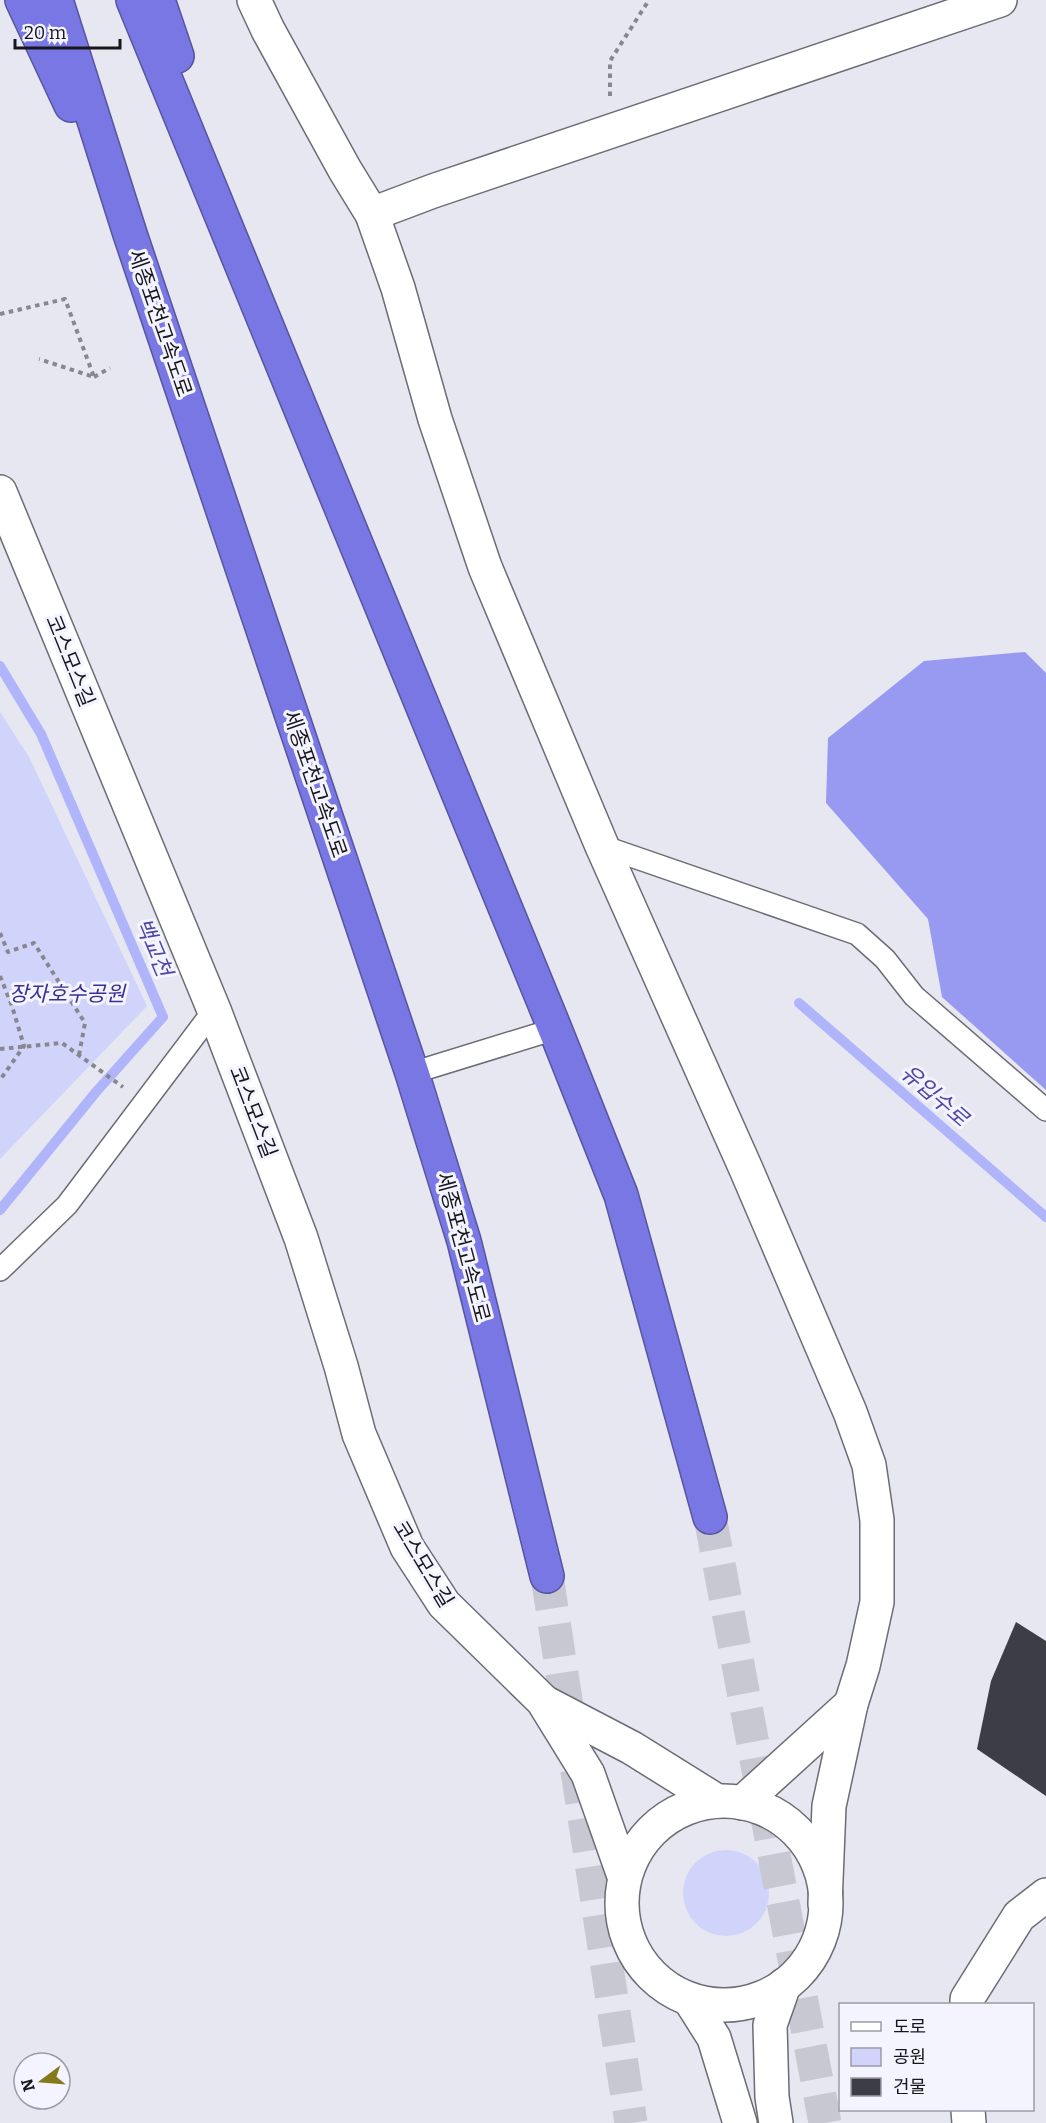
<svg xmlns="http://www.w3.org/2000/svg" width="1046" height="2123" font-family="Bitter,'Noto Sans KR',serif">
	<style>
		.green { fill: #d0d4fb }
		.forest { fill: #979af0 }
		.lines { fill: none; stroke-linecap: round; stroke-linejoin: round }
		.stream { stroke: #b0b5fb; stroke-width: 10 }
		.building { fill: #3c3d45 }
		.highway-tunnel { stroke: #c7c8d1; stroke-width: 33; stroke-dasharray: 33 16; stroke-linecap: butt }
		.lane-casing { stroke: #6b6c75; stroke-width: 24 }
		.street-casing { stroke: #6b6c75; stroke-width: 36 }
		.highway-casing { stroke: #56559e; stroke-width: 36 }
		.path { stroke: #87878e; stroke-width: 4; stroke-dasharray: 4.5 4.5; stroke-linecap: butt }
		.lane { stroke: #fff; stroke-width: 21 }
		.street { stroke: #fff; stroke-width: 33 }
		.highway { stroke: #7877e4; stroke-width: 33 }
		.labels { text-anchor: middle; stroke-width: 6; stroke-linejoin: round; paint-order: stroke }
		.street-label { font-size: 21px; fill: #17171b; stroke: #f3f4ff }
		.park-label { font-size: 21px; font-style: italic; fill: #3a2f92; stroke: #f3f4ff }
		.water-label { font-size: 22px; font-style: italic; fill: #4d46aa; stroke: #f3f4ff }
	</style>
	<rect width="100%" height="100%" fill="#e6e7f1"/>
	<g class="green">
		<path d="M0,712L29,757L147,1006L0,1159Z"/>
		<circle cx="726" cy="1893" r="43"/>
	</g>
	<path class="forest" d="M1025,652L1046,673V1090L942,997L928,919L826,803L828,738L924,661Z"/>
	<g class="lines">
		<g class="stream">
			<path d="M0,666L41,734L163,1017L96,1092L0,1210"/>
			<path d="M799,1003L1046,1217"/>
		</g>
	</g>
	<path class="building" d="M1016,1622L1046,1641V1796L977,1749L991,1681Z"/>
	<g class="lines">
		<g class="highway-tunnel">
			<path d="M710,1517L825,2123"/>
			<path d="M547,1576L631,2123"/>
		</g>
		<defs>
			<g id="lane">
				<path d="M602,846L857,934L885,959L914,996L1046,1110"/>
				<path d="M412,1073L555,1029"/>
				<path d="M0,1270L67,1205L214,1010"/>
			</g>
			<g id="street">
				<path d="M254,0L268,30L345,170L372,214L398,288L435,419L485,567L602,846L746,1169L850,1412L869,1465L877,1520V1602L863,1666L851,1704L829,1806L825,1904"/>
				<path d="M372,214L433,191L1000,0"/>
				<path d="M0,492L214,1010L301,1238L341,1366L359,1434L407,1547L444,1604L543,1701L588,1774L624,1876"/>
				<path d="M544,1702L632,1748L717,1801"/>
				<circle cx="724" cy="1903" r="102"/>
				<path d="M742,1803L851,1704"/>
				<path d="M690,2000L714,2038L740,2123"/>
				<path d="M967,2004V1999L1019,1916L1046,1895"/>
				<path d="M968,2110L969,2123"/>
				<path d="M776,2123L772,2097L770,2025L784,1985"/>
			</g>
			<g id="highway">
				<path d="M22,0L71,105"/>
				<path d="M56,0L130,234L412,1073L464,1241L547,1576"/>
				<path d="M133,0L555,1029L621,1195L710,1517"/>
				<path d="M158,0L177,56"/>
			</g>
		</defs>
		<use href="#lane" class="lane-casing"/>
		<use href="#street" class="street-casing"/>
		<use href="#highway" class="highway-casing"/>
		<g class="path">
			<path d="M610,96V61L649,0"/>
			<path d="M0,314L65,299L94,377L39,359"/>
			<path d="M94,377L110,368"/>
			<path d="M0,933L8,952L34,943L85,1023L79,1055"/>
			<path d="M0,976L12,1006L24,1046L0,1080"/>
			<path d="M0,1049L62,1043L123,1087"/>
		</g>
		<use href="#lane" class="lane"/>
		<use href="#street" class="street"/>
		<use href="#highway" class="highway"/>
	</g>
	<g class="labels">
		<g class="street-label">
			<text transform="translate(160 323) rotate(71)" y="7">세종포천고속도로</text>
			<text transform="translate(70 661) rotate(68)" y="7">코스모스길</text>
			<text transform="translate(315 784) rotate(71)" y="7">세종포천고속도로</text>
			<text transform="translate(253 1112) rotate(69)" y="7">코스모스길</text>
			<text transform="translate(463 1247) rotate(75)" y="7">세종포천고속도로</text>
			<text transform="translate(423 1564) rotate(59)" y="7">코스모스길</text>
		</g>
		<g class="park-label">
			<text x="67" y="1001">장자호수공원</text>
		</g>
		<g class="water-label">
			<text transform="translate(154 947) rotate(67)" y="8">백교천</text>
			<text transform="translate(935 1095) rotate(41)" y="8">유입수로</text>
		</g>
	</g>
	<rect x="839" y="2003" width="195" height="108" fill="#f3f4ff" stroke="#9b9ca4" stroke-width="1.5"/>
	<rect x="851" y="2022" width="30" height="9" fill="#ffffff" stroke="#9b9ca4" stroke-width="1.5"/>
	<text x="893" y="2033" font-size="18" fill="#17171b">도로</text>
	<rect x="851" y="2048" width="30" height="18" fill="#d0d4fb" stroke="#9b9ca4" stroke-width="1.5"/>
	<text x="893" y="2063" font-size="18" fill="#17171b">공원</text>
	<rect x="851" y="2078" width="30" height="18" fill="#3c3d45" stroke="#9b9ca4" stroke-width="1.5"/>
	<text x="893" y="2093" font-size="18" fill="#17171b">건물</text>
	<g transform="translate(42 2081) rotate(254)"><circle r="28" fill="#f3f4ff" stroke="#9b9ca4" stroke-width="1.5"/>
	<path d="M0-4.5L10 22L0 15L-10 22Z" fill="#85791e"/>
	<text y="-9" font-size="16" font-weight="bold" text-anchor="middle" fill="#17171b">N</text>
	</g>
	<path d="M15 39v9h105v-9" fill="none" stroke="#17171b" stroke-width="3"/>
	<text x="24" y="39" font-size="18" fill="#17171b" stroke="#f3f4ff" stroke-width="4.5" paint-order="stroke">20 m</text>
</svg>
